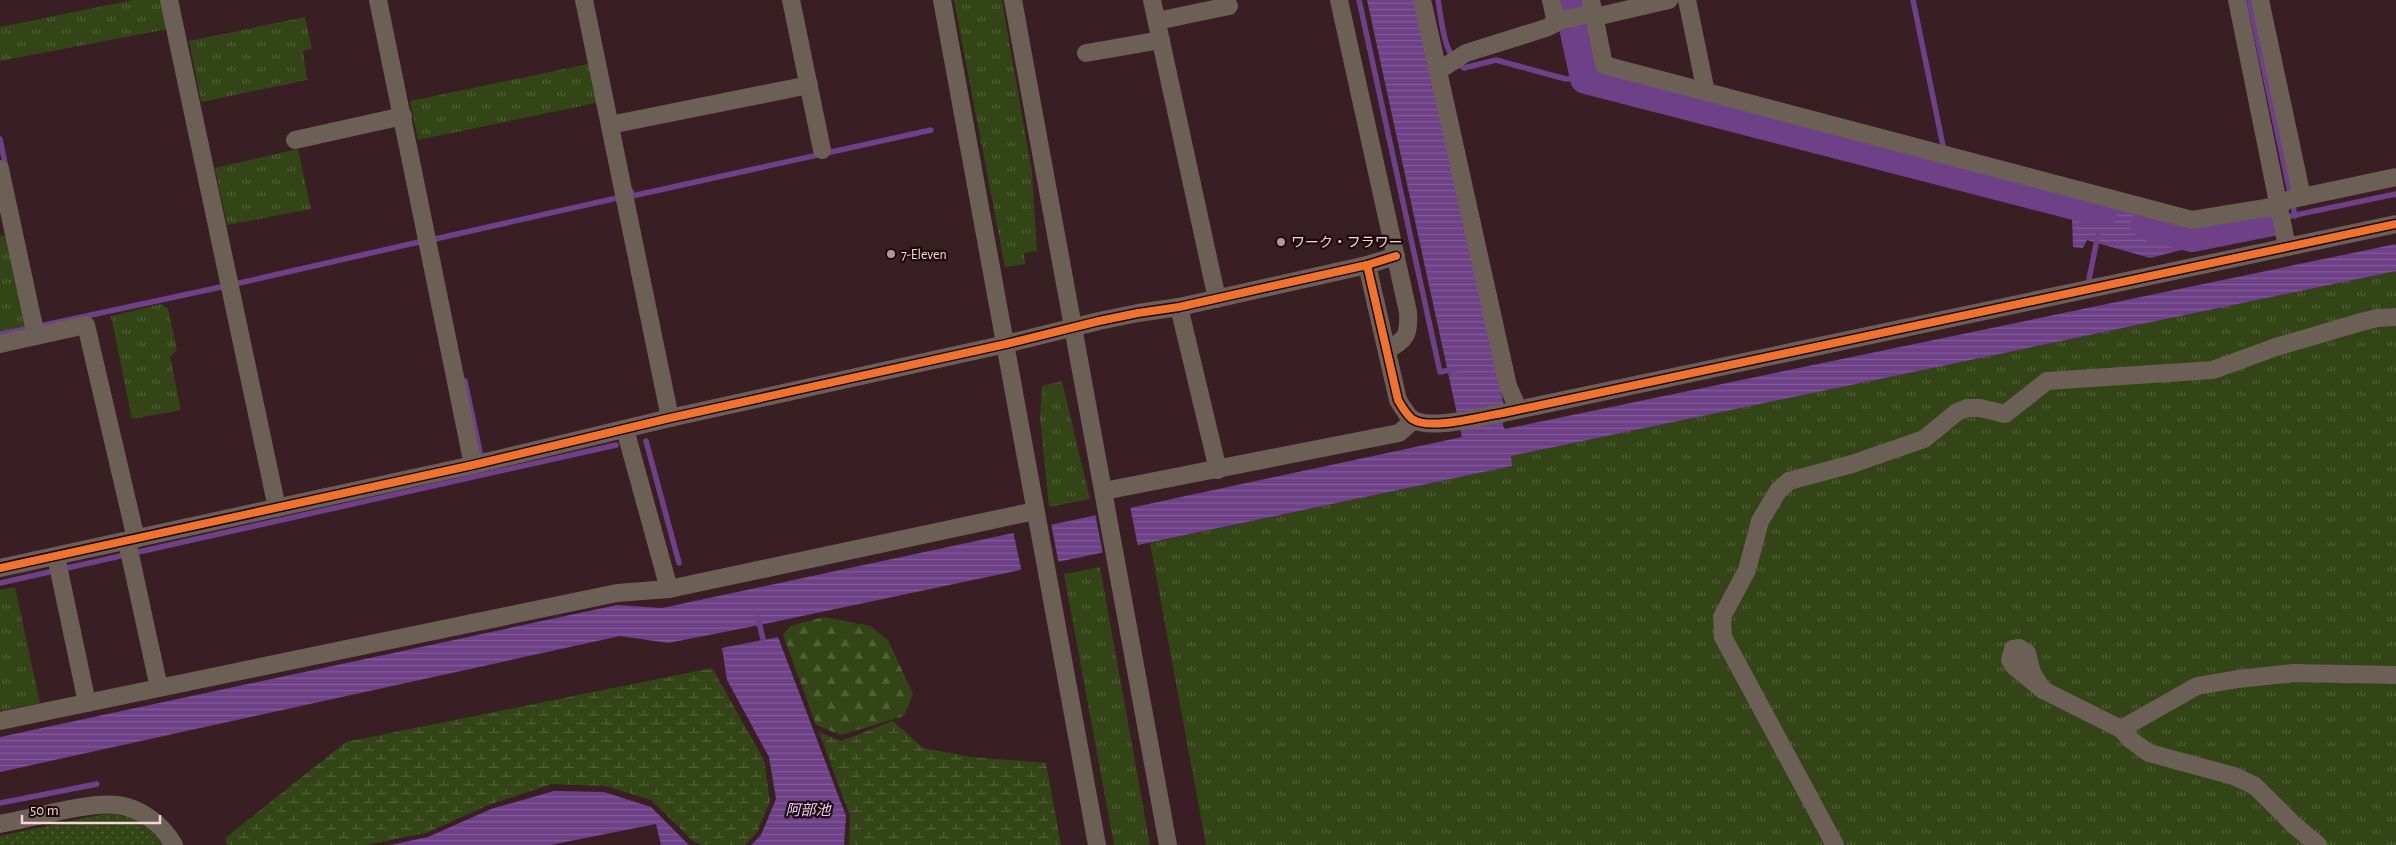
<svg xmlns="http://www.w3.org/2000/svg" width="2396" height="845" font-family="'Alegreya Sans','Noto Sans JP',sans-serif">
	<style>
		.grass { fill: url(#grass-tufts) }
		.forest { fill: url(#forest-firs) }
		.wetland { fill: url(#wetland-marsh) }
		.park { fill: url(#park-dots) }
		.water { fill: url(#water-rules) }
		.pier { fill: #391e24 }
		.lines { fill: none; stroke-linecap: round; stroke-linejoin: round }
		.stream { stroke: #6e4087; stroke-width: 5.5 }
		.river { stroke: #6e4087; stroke-width: 32 }
		.minor { stroke: #6b5f56; stroke-width: 18 }
		.cycleway-casing { stroke: #1d080c; stroke-width: 11 }
		.cycleway { stroke: #ef722f; stroke-width: 8 }
		.poi-dot { fill: #b4959a; stroke: #1d080c; stroke-width: 2 }
		.labels { text-anchor: middle; stroke-width: 4.5; stroke-linejoin: round; paint-order: stroke }
		.poi-label { font-size: 14px; fill: #f7d5d9; stroke: #1d080c; text-anchor: start }
		.water-label { font-size: 15px; font-style: italic; fill: #e8d0fb; stroke: #1d080c }
	</style>
	<defs>
		<pattern id="grass-tufts" width="24" height="20" patternUnits="userSpaceOnUse" patternTransform="scale(1.25)"><rect width="24" height="20" fill="#334516"/><path d="M3 7l-1-3M5 7V3M7 7l1-3M15 17l-1-3M17 17v-4M19 17l1-3" fill="none" stroke="#515f37"/></pattern>
		<pattern id="forest-firs" width="22" height="20" patternUnits="userSpaceOnUse" patternTransform="scale(1.25)"><rect width="22" height="20" fill="#334516"/><path d="M5 1l3.5 6h-7zM16 11l3.5 6h-7z" fill="#515f37"/></pattern>
		<pattern id="wetland-marsh" width="20" height="14" patternUnits="userSpaceOnUse" patternTransform="scale(1.25)"><rect width="20" height="14" fill="#334516"/><path d="M1 5h8M5 5V1M11 12h8M15 12V8" fill="none" stroke="#515f37"/></pattern>
		<pattern id="park-dots" width="8" height="8" patternUnits="userSpaceOnUse" patternTransform="scale(1.25)"><rect width="8" height="8" fill="#334516"/><path d="M2 2h.1M6 6h.1" fill="none" stroke="#515f37" stroke-width="1.8" stroke-linecap="round"/></pattern>
		<pattern id="water-rules" width="6" height="5" patternUnits="userSpaceOnUse" patternTransform="scale(1.25)"><rect width="6" height="5" fill="#6e4087"/><path d="M0 2.5h6" fill="none" stroke="#835b97"/></pattern>
	</defs>
	<rect width="100%" height="100%" fill="#391e24"/>
	<g class="grass">
		<path d="M133,0H161L168,29L0,61V27Z"/>
		<path d="M954,0H1002L1032,172L1037,251L1024,253L1025,264L1005,267Z"/>
		<path d="M305,17L312,49L303,51L307,80L201,102L189,41Z"/>
		<path d="M588,64L596,103L418,140L410,101Z"/>
		<path d="M298,149L311,209L227,225L215,168Z"/>
		<path d="M6,235L27,326L0,331V236Z"/>
		<path d="M2396,271V845H1206L1150,543L1512,466L1510,456Z"/>
		<path d="M161,304L168,308L177,350L170,357L181,410L132,419L111,316Z"/>
		<path d="M1062,381L1090,499L1049,507L1040,418L1042,386Z"/>
		<path d="M1100,567L1150,845H1114L1064,574Z"/>
		<path d="M15,587L40,703L0,711V590Z"/>
	</g>
	<path class="forest" d="M824,617L870,626L888,640L913,694L904,716L841,735L816,725L783,635L790,626Z"/>
	<g class="wetland">
		<path d="M712,668L764,760L770,801L757,833L745,845H701L692,840L651,800L606,786L552,784L491,804L426,833L366,845H227L225,838L346,742Z"/>
		<path d="M893,721L923,748L971,757L1046,763L1061,845H849L850,816L819,732L841,741Z"/>
	</g>
	<path class="park" d="M108,813L141,820L164,845H0V836Z"/>
	<g class="water">
		<path d="M1367,0H1414L1504,405L1503,426L1505,429L2396,244V271L1511,456L1512,466L760,625L668,643L620,636L0,772V737L617,605L662,608L1462,437Z"/>
		<path d="M2061,192L2190,228L2193,247L2150,258L2087,240L2083,248L2073,247L2072,219L2058,205Z"/>
		<path d="M778,637L846,816L844,845H751L761,835L776,799L769,757L727,680L722,648Z"/>
		<path d="M554,791L604,792L651,807L689,845H661L656,824L550,845H390L428,837L491,809Z"/>
	</g>
	<g class="pier">
		<path d="M1130,506L1138,547L1103,554L1095,513Z"/>
		<path d="M1051,523L1059,565L1022,573L1013,531Z"/>
	</g>
	<g class="lines">
		<g class="stream">
			<path d="M1359,0L1440,372L1455,369"/>
			<path d="M1438,0C1442,21 1443,57 1464,68L1496,60L1566,79L1586,78"/>
			<path d="M1913,0L1948,170"/>
			<path d="M2249,0L2295,216"/>
			<path d="M0,139L6,168"/>
			<path d="M631,191L632,196L931,130"/>
			<path d="M2272,220L2396,194"/>
			<path d="M435,239L617,198"/>
			<path d="M2089,279L2098,235"/>
			<path d="M235,284L419,242"/>
			<path d="M39,323L40,326L221,287"/>
			<path d="M0,334L25,329"/>
			<path d="M465,381L480,452"/>
			<path d="M646,441L679,563"/>
			<path d="M0,583L616,445"/>
			<path d="M758,618L763,639"/>
			<path d="M0,803L97,784"/>
		</g>
		<g class="river">
			<path d="M1569,0L1586,78L2102,211"/>
			<path d="M2147,224L2192,236L2272,220"/>
		</g>
		<g class="minor">
			<path d="M169,0L277,508"/>
			<path d="M378,0L473,465"/>
			<path d="M584,0L670,418"/>
			<path d="M791,0L822,150"/>
			<path d="M942,0L1097,845"/>
			<path d="M1013,0L1168,845"/>
			<path d="M1152,0L1217,299"/>
			<path d="M1339,0L1408,312C1409,335 1407,339 1387,350"/>
			<path d="M1422,0L1438,71"/>
			<path d="M1551,0L1556,23"/>
			<path d="M1591,0L1604,65L2192,220L2272,207L2288,200L2396,177"/>
			<path d="M1687,0L1706,92"/>
			<path d="M2237,0L2287,247"/>
			<path d="M2260,0L2302,197"/>
			<path d="M1595,17L1669,0"/>
			<path d="M1157,21L1229,6"/>
			<path d="M1086,53L1161,40"/>
			<path d="M610,125L809,85"/>
			<path d="M295,140L403,116"/>
			<path d="M0,169L36,336L86,325L136,539"/>
			<path d="M1367,265L1398,400C1402,407 1406,414 1412,419C1430,431 1482,416 1503,413L2396,224"/>
			<path d="M1179,307L1218,470"/>
			<path d="M0,344L36,336"/>
			<path d="M1518,409L1508,386L1438,71L1466,53L1546,28L1562,20L1594,13"/>
			<path d="M625,429L669,589"/>
			<path d="M1104,491L1399,433L1414,420"/>
			<path d="M127,541L159,688"/>
			<path d="M56,556L87,703"/>
			<path d="M0,568L473,465L670,418L1006,344L1099,321L1138,313L1179,307L1367,265L1396,256"/>
			<path d="M2043,690L2032,673L2027,653L2019,648L2013,649L2010,660L2014,666L2043,690L2121,729L2131,740L2149,753L2234,776L2255,786L2294,825L2318,845"/>
			<path d="M0,721L617,593L669,589L1035,511"/>
			<path d="M2121,729L2197,686L2238,679L2294,673L2396,675"/>
			<path d="M0,824C29,819 90,801 117,805C141,808 162,824 174,845"/>
			<path d="M1835,845L1723,637L1722,617L1747,570L1760,521L1778,491L1789,481L1852,464L1924,439L1957,412L1967,408H1980L2005,414L2047,381L2213,370L2276,347L2361,322L2377,318L2396,317"/>
		</g>
		<defs>
			<g id="cycleway">
				<path d="M1367,265L1398,400C1402,407 1406,414 1412,419C1430,431 1482,416 1503,413L2396,224"/>
				<path d="M0,568L473,465L670,418L1006,344L1099,321L1138,313L1179,307L1367,265L1396,256"/>
			</g>
		</defs>
		<use href="#cycleway" class="cycleway-casing"/>
		<use href="#cycleway" class="cycleway"/>
	</g>
	<g class="poi-dot">
		<circle cx="1281" cy="242" r="5"/>
		<circle cx="891" cy="254" r="5"/>
	</g>
	<g class="labels">
		<g class="poi-label">
			<text x="1291" y="247">ワーク・フラワー</text>
			<text x="901" y="259">7-Eleven</text>
		</g>
		<g class="water-label">
			<text x="808" y="815">阿部池</text>
		</g>
	</g>
	<path d="M22 815v8h138v-8" fill="none" stroke="#f7d5d9" stroke-width="2.5"/>
	<text x="30" y="815" font-size="15" fill="#f7d5d9" stroke="#1d080c" stroke-width="4" paint-order="stroke">50 m</text>
</svg>
